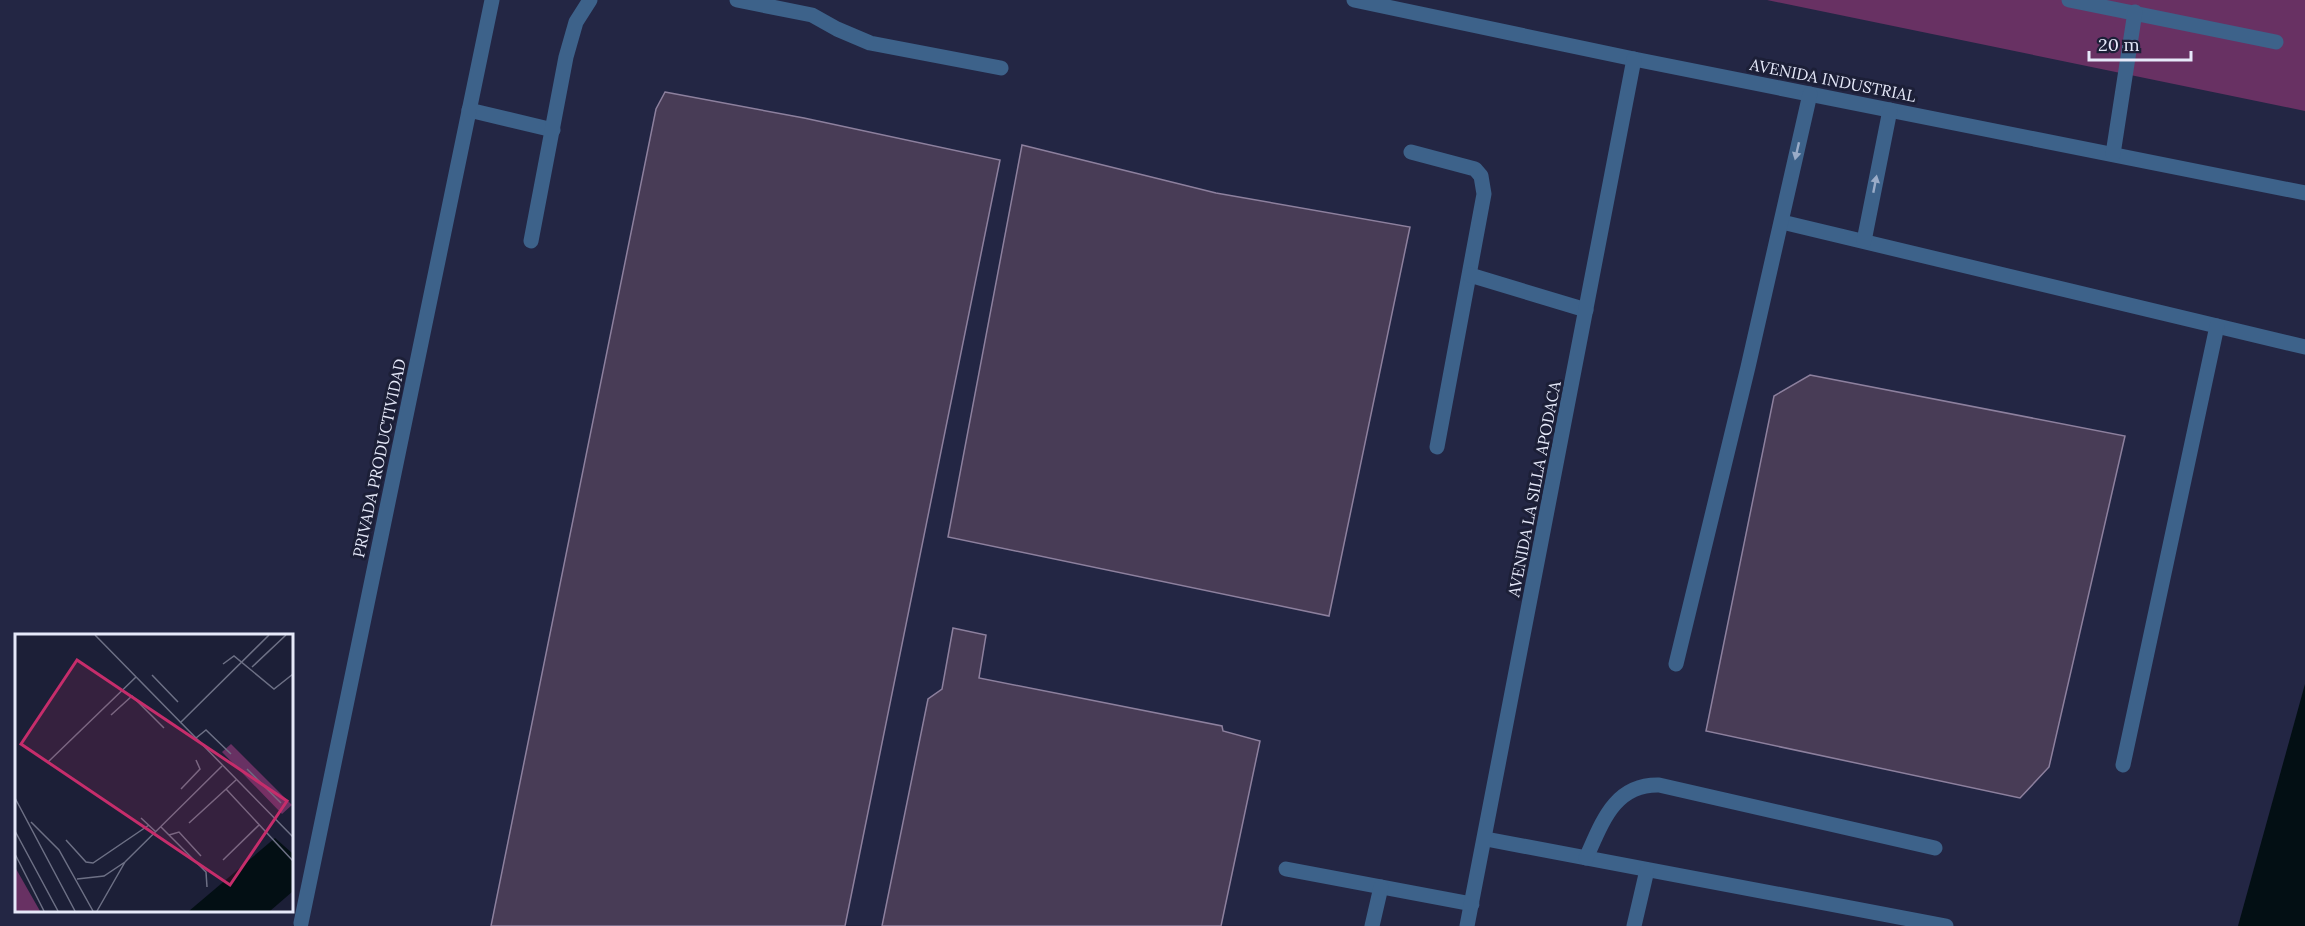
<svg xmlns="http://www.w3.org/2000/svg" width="2305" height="926" font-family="Lora,serif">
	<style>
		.built { fill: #232644; fill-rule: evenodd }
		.green { fill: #683163 }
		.water { fill: #030f14 }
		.building { fill: #483c56; stroke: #8d809e; stroke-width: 1.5 }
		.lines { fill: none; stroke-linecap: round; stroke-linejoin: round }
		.minor { stroke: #3d628a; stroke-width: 15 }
		.oneway { fill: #9aacc8 }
		.labels { text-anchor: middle; stroke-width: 6; stroke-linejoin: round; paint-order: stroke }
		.street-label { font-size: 16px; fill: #e6e9fa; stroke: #1c1f37 }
		.inset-road { fill: none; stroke: #6d7085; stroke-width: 1.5 }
		.view { fill: #c62d6b; fill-opacity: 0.15; stroke: #c62d6b; stroke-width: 3 }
		.inset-edge { fill: none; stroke: #e6e9fa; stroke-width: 3 }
	</style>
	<rect width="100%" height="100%" fill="#1c1f37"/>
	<path class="built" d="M0,0H2305V926H0ZM16,635H291V910H16Z"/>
	<path class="green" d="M1767,0H2305V111Z"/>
	<path class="water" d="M2305,684V926H2238Z"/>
	<g class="building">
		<path d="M665,92L804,118L1000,160L845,926H491L656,109Z"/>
		<path d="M1022,145L1216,193L1410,227L1329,616L948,537Z"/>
		<path d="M1810,375L2125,436L2049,767L2020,798L1706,731L1774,396Z"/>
		<path d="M953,628L986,635L979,678L1222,726L1223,731L1260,741L1221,926H882L928,699L942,689Z"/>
	</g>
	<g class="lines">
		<g class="minor">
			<path d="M737,0L812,15L837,29L870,43L1001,68"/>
			<path d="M1354,0L1634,59L2305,193"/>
			<path d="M2069,0L2276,42"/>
			<path d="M469,110L553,130"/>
			<path d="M1411,152L1475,169L1481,176L1484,194L1437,447"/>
			<path d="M2113,154L2135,12"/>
			<path d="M1782,222L2305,347"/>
			<path d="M531,241L566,57L576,22L590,0"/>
			<path d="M1864,241L1890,110"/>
			<path d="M1470,275L1586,310"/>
			<path d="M1676,664L1748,367L1810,94"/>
			<path d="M2123,765L2217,326"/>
			<path d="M1486,839L1946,926"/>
			<path d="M1586,858C1602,823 1614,784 1659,785L1935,848"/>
			<path d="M1286,869L1472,904"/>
			<path d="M301,923L492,0"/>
			<path d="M1372,926L1381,887"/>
			<path d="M1467,926L1634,59"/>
			<path d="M1634,926L1647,870"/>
		</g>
	</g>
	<defs><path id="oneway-solid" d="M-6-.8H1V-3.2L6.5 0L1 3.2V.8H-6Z" transform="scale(1.5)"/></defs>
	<g class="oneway">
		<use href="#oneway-solid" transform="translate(1797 151) rotate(103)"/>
		<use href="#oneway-solid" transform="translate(1875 184) rotate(-79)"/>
	</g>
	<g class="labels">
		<g class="street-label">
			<text transform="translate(1833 80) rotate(11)" y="6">AVENIDA INDUSTRIAL</text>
			<text transform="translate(379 458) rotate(-78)" y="6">PRIVADA PRODUCTIVIDAD</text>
			<text transform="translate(1534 489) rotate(-79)" y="6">AVENIDA LA SILLA APODACA</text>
		</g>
	</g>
	<g transform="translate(15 634)">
		<rect width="278" height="278" fill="#1c1f37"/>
		<path d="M216,110L277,171L267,180L207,118ZM0,233L25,277H0Z" fill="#683163"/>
		<path d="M260,204L277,219V258L255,277H174Z" fill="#030f14"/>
		<path class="inset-road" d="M80,1L278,203M208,30L219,22L259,55L278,40M237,33L271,1M137,41L163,68M96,81L117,62L149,94M165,89L254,1M181,104L191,96L216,120M33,128L121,43M232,135L266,169M166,155L185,135L181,126M211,155L278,227M0,164L60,277M126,184L141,198M16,188L44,216L78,277M174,189L221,146M146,193L191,238L192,253M0,197L43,277M154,201L164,198L186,222M51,206L71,228L78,229L134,191M0,220L29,277M208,226L244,191M62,245L89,242L110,228L207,132M82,277L110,228"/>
		<path class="view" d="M62,26L272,167L215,251L6,110Z"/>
		<rect width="278" height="278" class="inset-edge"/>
	</g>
	<path d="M2089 51v9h102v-9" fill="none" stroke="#e6e9fa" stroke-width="3"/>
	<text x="2098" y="51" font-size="18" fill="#e6e9fa" stroke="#1c1f37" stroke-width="4.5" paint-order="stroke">20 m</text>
</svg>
